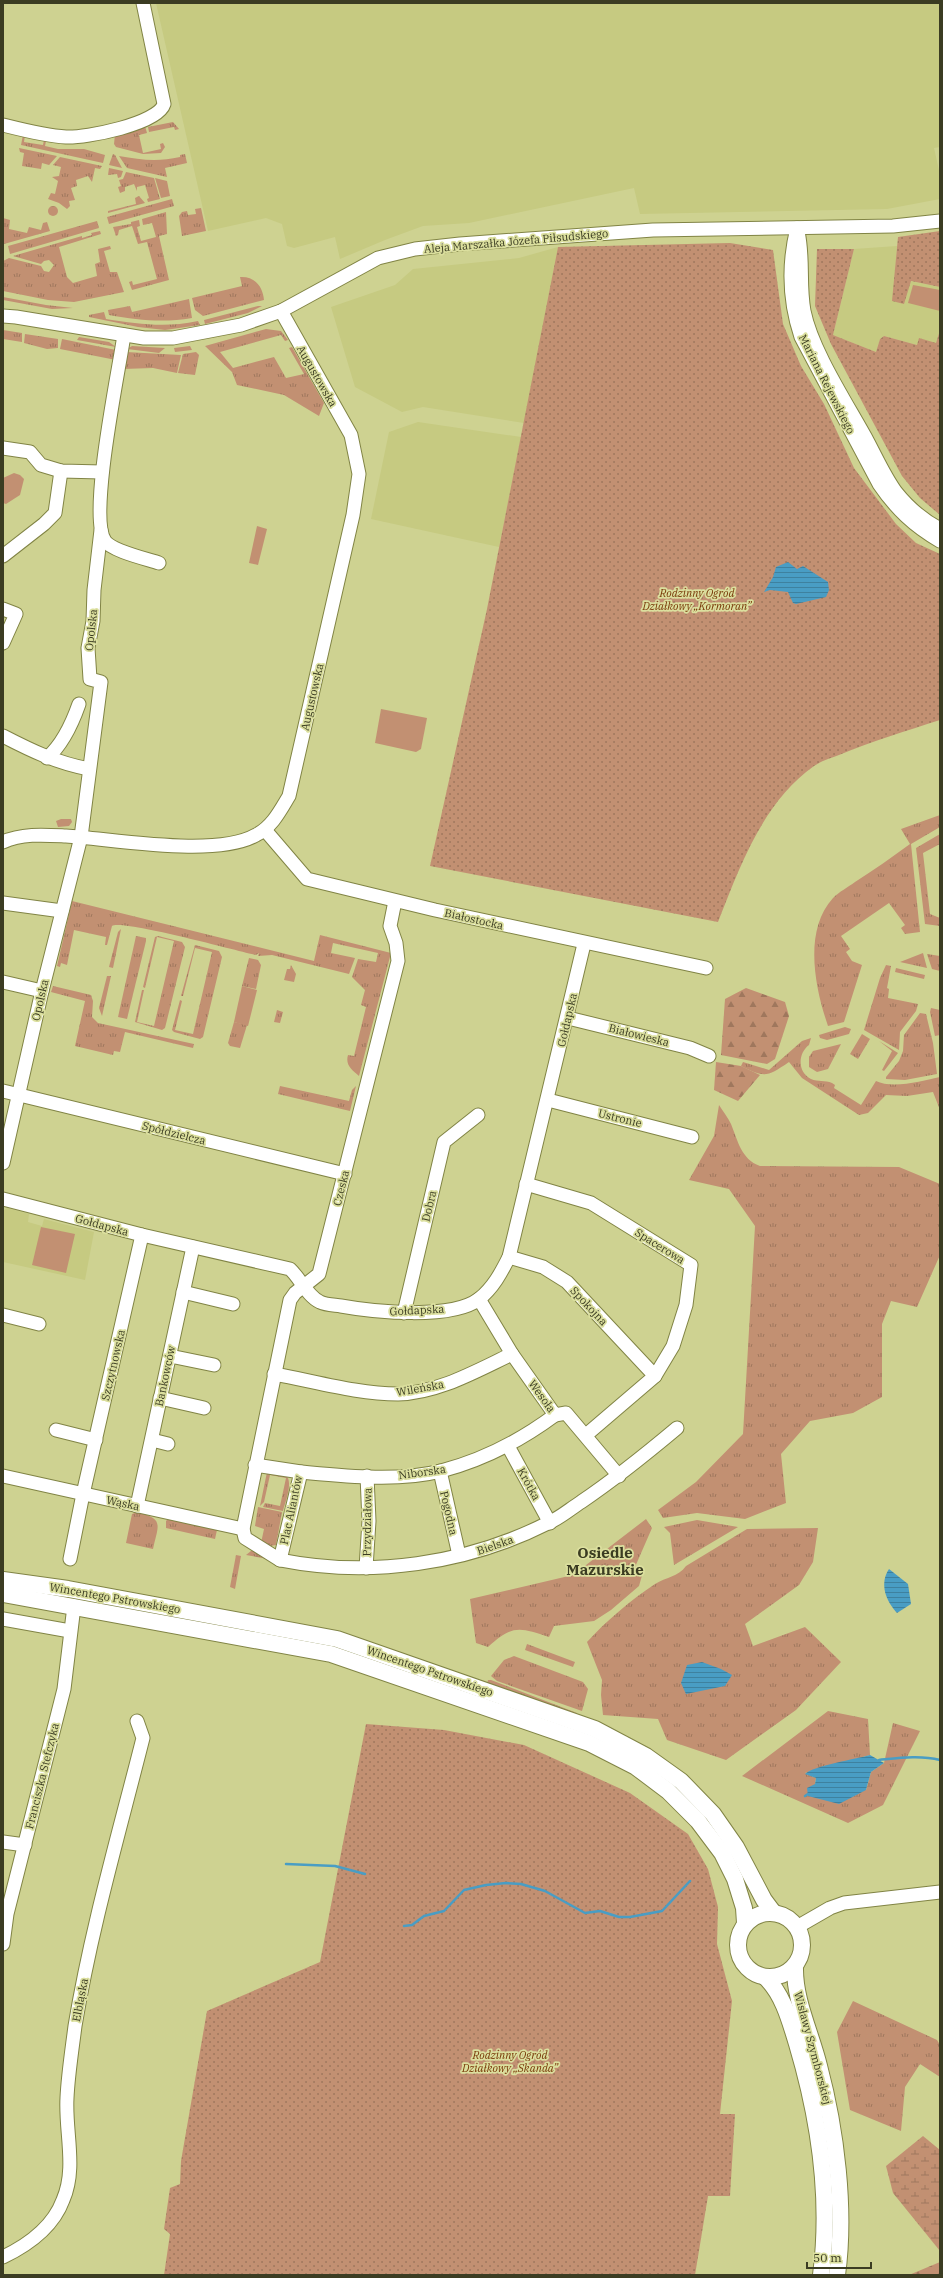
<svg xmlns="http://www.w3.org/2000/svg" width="943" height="2278" font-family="'IBM Plex Serif',serif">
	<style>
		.built { fill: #c6ca81 }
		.grass { fill: url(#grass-tufts) }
		.forest { fill: url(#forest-firs) }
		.wetland { fill: url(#wetland-marsh) }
		.park { fill: #c29072 }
		.garden { fill: url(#garden-dots) }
		.water { fill: url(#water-rules) }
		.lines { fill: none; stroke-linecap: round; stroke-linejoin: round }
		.stream { stroke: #499dc4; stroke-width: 2.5 }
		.minor-casing { stroke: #818445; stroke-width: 15 }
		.major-casing { stroke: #818445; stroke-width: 18 }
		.minor { stroke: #fff; stroke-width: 13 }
		.major { stroke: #fff; stroke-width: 16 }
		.labels { text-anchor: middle; stroke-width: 3.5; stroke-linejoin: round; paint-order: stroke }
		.street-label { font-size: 11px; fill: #3b3c22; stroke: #dbdf9e }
		.park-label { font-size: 11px; font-style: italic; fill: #783908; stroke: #dbdf9e }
		.district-label { font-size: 15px; font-weight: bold; fill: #3b3c22; stroke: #dbdf9e }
	</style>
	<defs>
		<pattern id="grass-tufts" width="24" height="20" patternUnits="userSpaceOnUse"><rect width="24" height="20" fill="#c29072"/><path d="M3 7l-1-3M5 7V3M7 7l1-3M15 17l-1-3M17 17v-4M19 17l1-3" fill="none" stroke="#9f775d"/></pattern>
		<pattern id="forest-firs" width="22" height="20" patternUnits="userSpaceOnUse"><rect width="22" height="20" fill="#c29072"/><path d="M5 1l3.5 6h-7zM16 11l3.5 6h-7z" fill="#9f775d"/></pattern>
		<pattern id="wetland-marsh" width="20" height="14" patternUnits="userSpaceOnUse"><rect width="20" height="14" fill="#c29072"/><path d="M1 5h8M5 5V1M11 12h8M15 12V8" fill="none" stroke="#9f775d"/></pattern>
		<pattern id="garden-dots" width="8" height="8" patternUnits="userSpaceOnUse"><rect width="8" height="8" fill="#c29072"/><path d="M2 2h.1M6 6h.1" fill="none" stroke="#9f775d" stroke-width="1.8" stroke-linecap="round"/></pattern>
		<pattern id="water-rules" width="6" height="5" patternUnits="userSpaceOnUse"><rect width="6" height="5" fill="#499dc4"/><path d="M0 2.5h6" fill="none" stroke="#3e819f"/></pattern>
	</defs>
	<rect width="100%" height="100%" fill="#ced291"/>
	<g class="built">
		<path d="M156,3H940V147L934,148L940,175V199L887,209L640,214L634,188L469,223L423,226L385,240L340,259L335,237L294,248L287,246L282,224L266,218L208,231Z"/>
		<path d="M897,246L893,301L910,281L940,287V330L936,343L917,345L884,336L880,339L876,352L833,335L854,249Z"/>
		<path d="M558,247L524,423L423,407L402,412L355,387L331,307L395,285L413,269L519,258Z"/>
		<path d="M418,422L521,437L499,547L371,519L389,432Z"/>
		<path d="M7,1208L29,1214L28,1222L42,1226L44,1219L94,1232L85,1280L3,1262V1211Z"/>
	</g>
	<g class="grass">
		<path d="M173,122L179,129L175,130L174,127L149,132L148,127Z"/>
		<path d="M145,126L147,133L139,135L143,153L161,149L160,144L163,143L165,147L161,153L143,154L116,147L114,144L115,134Z"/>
		<path d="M23,135H25L24,142L43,145L44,140L46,141L45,146L58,149H84L105,155L103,163L21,145Z"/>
		<path d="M19,148L57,156L49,165L42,163L41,169L22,166L24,153L20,152Z"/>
		<path d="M113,154L115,155L122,168L109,165Z"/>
		<path d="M185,154L187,163L165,168L167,177L127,168L119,156C141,160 158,162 180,157V155Z"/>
		<path d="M60,157L102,166L100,169L95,168L92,182L88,176L76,180L77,186L71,188L75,200L69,201L70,206L67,209L59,203L48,199L51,193L55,194L58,181L52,177L59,176L61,167L53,165Z"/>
		<path d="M109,168L123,171L121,177L118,178L117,174L108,175Z"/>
		<path d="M126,172L154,178L160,199L148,202L147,199L149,198L145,185L137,187V191L134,184L125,187V191L120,193L118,187L121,186L119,180L123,179Z"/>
		<path d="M139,196L145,203L108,213V211L136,204L135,198Z"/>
		<path d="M172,199L174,206L109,224L107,217Z"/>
		<circle cx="53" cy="211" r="5"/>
		<path d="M201,208L206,231L182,236L179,216L182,212L187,211L188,215L196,214L195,209Z"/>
		<path d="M166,212L167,234L159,236L169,280L132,290L129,282L132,281L133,285L157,279L147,242L138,244L132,226L119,230L118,235L116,236L113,227L131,224V222L139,220L140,226L137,227L141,241L156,237L152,223L143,225L142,219Z"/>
		<path d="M3,218L10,220L9,229L27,233L29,227L41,230L43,223L47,222L50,231L4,244Z"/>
		<path d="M97,221L99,228L10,254L8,246Z"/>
		<path d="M100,231L101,234L59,247L67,277L73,283L97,276L95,264L100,262L98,249L110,246L111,249L104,251L110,272H117L124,292L74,302L48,300L3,291V261L9,258L41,266L44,271L49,272L54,265L49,260L44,261L41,264L13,256L82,236V238L92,235L91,233Z"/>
		<path d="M240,277C255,276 263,287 264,300L203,316L195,310L192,298L242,286Z"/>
		<path d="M3,297L46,305L73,308L52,309L3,300Z"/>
		<path d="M189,299L192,318C163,323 138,320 109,315L108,310L130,306L132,312Z"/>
		<path d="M258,306H262L248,313L205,324L204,320Z"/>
		<path d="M104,312L106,319C139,324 165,328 198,321L200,325L165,330L138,327L89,317V315Z"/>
		<path d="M266,329L281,331L288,340L285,341L281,335L220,352L233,368L274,357L286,378L304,374L289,348L292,347L324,403L319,416L284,395L237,385L232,372L205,346Z"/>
		<path d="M3,330L22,333V342L3,339Z"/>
		<path d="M25,334L58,339V348L47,349L24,343Z"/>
		<path d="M79,337L109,342L116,347L77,340Z"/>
		<path d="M62,339L116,350V360L60,349Z"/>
		<path d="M132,346L165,348L159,353L127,349Z"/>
		<path d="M190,346L192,350L175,352L174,348Z"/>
		<path d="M126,352L181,355L177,373L153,368L123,369Z"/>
		<path d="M196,352L199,355L195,375L178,373L183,354Z"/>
		<path d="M940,815V827L911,844L920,932L905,934L901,928L905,925L889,903L841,936L850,949L846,952L852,961L862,965L844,1022L828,1026C815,988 803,931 833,898C839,892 848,887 855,882C874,870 892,857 910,844L901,829Z"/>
		<path d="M61,819H71L72,822L69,826L58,827L56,821Z"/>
		<path d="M940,834V844L923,853L930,914L940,918V926L925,924L916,848Z"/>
		<path d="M72,901L314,961L320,935L391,953L359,1076C352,1070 345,1065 348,1055L354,1056L366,1007L361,1005L365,990L352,977L358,959L376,962L378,953L333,943L331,953L355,958L349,974L272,955L258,956L259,953L256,955C237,951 121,919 112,926L107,945H105L106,937L74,930L67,965L61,963L60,967L57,966Z"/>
		<path d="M121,929L113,968L109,967L118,932Z"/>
		<path d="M136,936L146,938V941L127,1019L118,1017Z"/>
		<path d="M158,936L182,942L185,947L165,1028L162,1030L135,1022L142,990H144L137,1022L154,1026L174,941L157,937L145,988L143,987L155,937Z"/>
		<path d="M195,945L219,951L222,957L203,1037L200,1039L174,1032L172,1030L180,1000L182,1001L175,1030L193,1034L212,952L195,948L183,996H181Z"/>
		<path d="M923,953L927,968L900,962Z"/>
		<path d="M927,954L940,956V971L932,969Z"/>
		<path d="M249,958L258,960L261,965L256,989L242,986Z"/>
		<path d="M291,965L296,974L294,982L284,980L287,969H290Z"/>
		<path d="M886,965L891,966L887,988L889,989L888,998L918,1004L916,1011L900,1032L899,1050L864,1030L880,978Z"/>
		<path d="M896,968L925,975L924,979L895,972Z"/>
		<path d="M107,976H111L102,1016L99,1008Z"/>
		<path d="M53,986L91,995L93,1001L92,1017L98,1023L194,1044L193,1048L125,1032L120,1052L114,1051L113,1055L75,1046L85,1001L51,992Z"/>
		<path d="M931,1008L940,1010V1035L935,1036L930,1012Z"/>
		<path d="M277,1010L283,1012L280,1023L274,1022Z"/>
		<path d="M920,1013L926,1014L933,1043L937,1074L905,1080L886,1079V1077L899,1061L903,1051L904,1035Z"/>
		<path d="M234,1022L247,1025L240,1048L230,1046L228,1043Z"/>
		<path d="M845,1027L851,1029L849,1034L827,1040L820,1038L819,1035Z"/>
		<path d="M862,1034L870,1039L858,1059L850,1054Z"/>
		<path d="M811,1038L809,1045C798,1053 797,1072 811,1079C818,1082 825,1080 832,1083L835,1085L834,1088L861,1105L876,1081C892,1089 923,1081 940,1077V1110L933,1092L907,1096L886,1095L868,1113L859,1115L802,1078L789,1062C767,1077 765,1078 741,1066L743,1062L769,1070L802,1041Z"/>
		<path d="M879,1041L898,1053L884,1071L882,1070L892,1051Z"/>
		<path d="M841,1044L828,1069L817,1072L809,1067V1057L813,1051Z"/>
		<path d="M280,1086L349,1101L352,1090L356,1086L350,1111L278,1094Z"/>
		<path d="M719,1105C723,1111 728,1118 731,1124C738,1141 741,1159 760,1166L899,1167L940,1184V1255L917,1307L891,1301L882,1324V1397L853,1413L810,1421L781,1454L786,1503L745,1519L697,1513L663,1518L658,1510L696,1482L743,1434L755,1226L729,1189L689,1180L714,1136Z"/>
		<path d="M267,1472C272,1473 279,1472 284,1474C295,1479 285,1503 283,1511L263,1507L265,1503L280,1506L286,1478L270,1475L264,1502L260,1506Z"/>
		<path d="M258,1507L282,1512L276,1545L270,1546L261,1543L264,1529L255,1526Z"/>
		<path d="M137,1512C165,1519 158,1525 153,1549L126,1543L132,1514Z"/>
		<path d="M168,1519L217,1530L215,1539L166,1528V1521Z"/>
		<path d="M646,1519L652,1528L635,1567L643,1572L639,1586L611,1610L594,1621L554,1626L549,1637C519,1627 512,1625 488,1647L476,1643L470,1599L573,1575Z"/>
		<path d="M697,1520L738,1527L674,1565L670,1533L664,1527Z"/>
		<path d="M818,1528L813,1562L799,1585L745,1624L753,1646L805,1627L841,1662L796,1710L726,1760L667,1740L658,1719L603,1715L601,1695L602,1680L587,1642C606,1621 631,1600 655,1584C666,1577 678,1577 686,1566L747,1529Z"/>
		<path d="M251,1551H256L273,1560L246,1555Z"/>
		<path d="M236,1555L241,1556L235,1589L230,1587Z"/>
		<path d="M527,1644L575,1662L573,1667L525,1650Z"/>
		<path d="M514,1656L583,1682L588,1689L582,1711L497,1681L491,1676L504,1660Z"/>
		<path d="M488,1680H491L577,1713L557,1711L487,1684Z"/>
		<path d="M828,1711L868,1719L870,1755L805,1773L816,1778L815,1784L866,1790L871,1772L884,1763L893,1723L920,1731L883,1805L848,1823L742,1776Z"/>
		<path d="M853,2001L937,2040L940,2045V2077L920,2064L905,2087L901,2131L850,2110L837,2032Z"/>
	</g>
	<g class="forest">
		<path d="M746,988L785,1002L789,1016L775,1059L767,1064L721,1055L725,999Z"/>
		<path d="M716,1062L741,1066L760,1075L738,1101L714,1090Z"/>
		<path d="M940,2262V2275H909Z"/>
	</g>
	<path class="wetland" d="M923,2136L940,2150V2251L893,2193L886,2166Z"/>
	<g class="park">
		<path d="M155,178L167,181L170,196L161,198Z"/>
		<path d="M913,285L940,290V311L908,303Z"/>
		<path d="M14,473L20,475L24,479L20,495L6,504L3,503V478Z"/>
		<path d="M257,526L267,529L258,565L249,563Z"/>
		<path d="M381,709L427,718L421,749L416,752L375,743Z"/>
		<path d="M242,986L257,990L248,1026L234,1022Z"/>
		<path d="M41,1227L75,1234L66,1273L32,1265Z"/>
	</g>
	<g class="garden">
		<path d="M940,231V287L911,281L904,304L892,301L898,237Z"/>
		<path d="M730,243L773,250L783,324L801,366L824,404L854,468L896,524L916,543L940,554V720C906,731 872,741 839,755C831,758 821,761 814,766C763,802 740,866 718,922L430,866L487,609L558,247Z"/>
		<path d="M817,249H854L833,335L876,352L880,339L884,336L917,345L919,338L936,343L940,330V515L920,498L902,476L831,344L815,306Z"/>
		<path d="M366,1724L444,1730L524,1745L630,1793L688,1834L708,1869L718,1907L717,1944L732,2001L720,2114H735L730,2196H708L695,2275H164L170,2234L164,2229L170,2188L180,2184L181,2161L207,2011L320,1962Z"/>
	</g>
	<g class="water">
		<path d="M788,562L797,569L803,566L828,582L829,590L826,597L796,604L793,603L788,592L770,590L764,592L773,577L776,567Z"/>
		<path d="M889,1569L908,1584L911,1604L897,1613C886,1601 879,1584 889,1569Z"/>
		<path d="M702,1662L721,1669L732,1675L725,1686L686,1694L681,1683L687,1665Z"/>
		<path d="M870,1755L884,1763L871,1772L866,1790L839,1804L808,1796L807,1788L815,1784L816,1778L805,1774C813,1766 856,1759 870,1755Z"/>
	</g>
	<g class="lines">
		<g class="stream">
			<path d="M879,1760C899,1758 920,1755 940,1760"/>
			<path d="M805,1796L808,1794"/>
			<path d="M286,1864L335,1866L365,1874"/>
			<path d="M404,1926L412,1925L424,1916L444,1911L464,1890L486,1885L506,1883L521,1884L545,1891L585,1913L600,1911L619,1917H630L662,1911L690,1881"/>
		</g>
		<defs>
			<g id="minor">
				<path d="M3,125C23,130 46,136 66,137C86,138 158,124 164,104L143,3"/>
				<path d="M797,228C788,264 789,301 801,337L879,484C896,509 914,526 940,541"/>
				<path d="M798,232C804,259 799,284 804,311C812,351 848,405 868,442C877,459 885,477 896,492C908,507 923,520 940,529"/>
				<path d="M3,316L16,317L144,338H173L241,325L281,311L378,258L415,249L460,244L653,230L893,226L940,221"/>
				<path d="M124,335C119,370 88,517 105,541C112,551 147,559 159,563"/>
				<path d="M3,448L30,452L41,465L61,471L102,472"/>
				<path d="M3,556L44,524L55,513L61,471"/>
				<path d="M3,609L16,614L3,643"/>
				<path d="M3,736C32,751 57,763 89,769"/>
				<path d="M47,758C63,744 72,724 79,704"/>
				<path d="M265,830L307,879L435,910L706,968"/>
				<path d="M3,842C22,833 46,835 66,836C114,839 216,858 256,835C272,827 280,811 289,796L353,515L359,474L351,435L281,311"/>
				<path d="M3,903L62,911"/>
				<path d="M3,982L42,991"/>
				<path d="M568,1018L690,1048L709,1056"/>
				<path d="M3,1091L345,1174"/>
				<path d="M548,1100L692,1137"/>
				<path d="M3,1163L42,991L81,837L101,682L90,679L88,648L93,621L94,590L101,530"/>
				<path d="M526,1184L591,1203L691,1265L686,1305L673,1346L655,1376L586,1435"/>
				<path d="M3,1199L142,1235L290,1269C300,1278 307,1296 320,1302C326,1305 335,1305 341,1306C374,1312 452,1320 479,1299C493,1288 501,1273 509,1257L584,944"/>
				<path d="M509,1257L543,1267L567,1282L655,1376"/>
				<path d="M183,1292L233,1304"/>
				<path d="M479,1299L512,1354L555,1415L566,1413L619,1476"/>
				<path d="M404,1313L444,1142L478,1115"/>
				<path d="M3,1315L39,1324"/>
				<path d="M170,1356L214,1365"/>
				<path d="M274,1374C314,1381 357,1394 398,1394C438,1393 476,1371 512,1354"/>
				<path d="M160,1398L204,1408"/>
				<path d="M56,1430L96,1440"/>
				<path d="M152,1440L168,1444"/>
				<path d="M508,1446L550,1523"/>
				<path d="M255,1465L301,1472L280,1560L245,1538L243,1529L290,1300L295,1293L319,1274L398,961L396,943L390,926L395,901"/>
				<path d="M440,1471L459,1555"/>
				<path d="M301,1472C344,1476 398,1482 441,1471C483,1460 520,1441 555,1415"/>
				<path d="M3,1476L243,1529"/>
				<path d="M137,1506L193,1247"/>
				<path d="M70,1559L83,1494L142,1235"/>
				<path d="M280,1560C370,1578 467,1564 548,1523C560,1518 570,1509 581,1502C615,1479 646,1454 677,1428"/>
				<path d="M366,1568L369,1521L367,1476"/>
				<path d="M3,1619L70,1631"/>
				<path d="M3,1842L25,1845"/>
				<path d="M797,1927L830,1908L844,1903L940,1892"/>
				<path d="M3,1944L7,1914L64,1689L74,1606"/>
				<path d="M3,2257C28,2245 53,2227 63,2200C77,2168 65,2132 67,2098C68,2075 72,2050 75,2026C91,1929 119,1833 143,1738L137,1721"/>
			</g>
			<g id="major">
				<path d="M3,1580L68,1589L337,1639L595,1729L646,1756L681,1781L713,1814L736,1847L764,1900L773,1912"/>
				<path d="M3,1594L331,1654L589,1743L636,1767L668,1791L698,1821L722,1853L735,1879L744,1908L745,1923"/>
				<circle cx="770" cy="1945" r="32"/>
				<path d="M795,1966C794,2000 811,2033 819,2066C836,2130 846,2209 837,2275"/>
				<path d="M765,1977C783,1994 790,2021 797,2044C819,2118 831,2198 821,2275"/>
			</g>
		</defs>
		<use href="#minor" class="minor-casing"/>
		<use href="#major" class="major-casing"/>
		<use href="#minor" class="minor"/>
		<use href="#major" class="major"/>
	</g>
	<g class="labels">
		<g class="street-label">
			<text transform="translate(516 241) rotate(-5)" y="4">Aleja Marszałka Józefa Piłsudskiego</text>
			<text transform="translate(317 376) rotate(60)" y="4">Augustowska</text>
			<text transform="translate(827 384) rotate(63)" y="4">Mariana Rejewskiego</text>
			<text transform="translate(91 630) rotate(-84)" y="4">Opolska</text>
			<text transform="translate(312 697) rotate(-77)" y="4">Augustowska</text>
			<text transform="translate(474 919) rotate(13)" y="4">Białostocka</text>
			<text transform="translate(40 1000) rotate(-77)" y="4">Opolska</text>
			<text transform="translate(567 1020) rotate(-77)" y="4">Gołdapska</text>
			<text transform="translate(639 1035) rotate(14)" y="4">Białowieska</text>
			<text transform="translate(620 1118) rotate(14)" y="4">Ustronie</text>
			<text transform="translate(174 1133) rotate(14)" y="4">Spółdzielcza</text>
			<text transform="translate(341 1188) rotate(-76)" y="4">Czeska</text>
			<text transform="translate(429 1206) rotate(-77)" y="4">Dobra</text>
			<text transform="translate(102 1225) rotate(15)" y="4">Gołdapska</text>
			<text transform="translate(660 1246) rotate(32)" y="4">Spacerowa</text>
			<text transform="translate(589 1306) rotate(47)" y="4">Spokojna</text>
			<text transform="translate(417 1310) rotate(-3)" y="4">Gołdapska</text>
			<text transform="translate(113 1365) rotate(-77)" y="4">Szczytnowska</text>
			<text transform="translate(165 1376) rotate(-78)" y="4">Bankowców</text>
			<text transform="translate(420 1388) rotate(-10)" y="4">Wileńska</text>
			<text transform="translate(542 1396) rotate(54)" y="4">Wesoła</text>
			<text transform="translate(422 1472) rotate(-8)" y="4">Niborska</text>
			<text transform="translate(529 1484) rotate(61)" y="4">Krótka</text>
			<text transform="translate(123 1503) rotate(12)" y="4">Wąska</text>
			<text transform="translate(291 1510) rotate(-78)" y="4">Plac Aliantów</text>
			<text transform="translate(449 1513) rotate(77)" y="4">Pogodna</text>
			<text transform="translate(367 1522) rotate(-89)" y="4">Przydziałowa</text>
			<text transform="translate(495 1545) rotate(-19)" y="4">Bielska</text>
			<text transform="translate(115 1598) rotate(10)" y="4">Wincentego Pstrowskiego</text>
			<text transform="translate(430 1671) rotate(19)" y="4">Wincentego Pstrowskiego</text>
			<text transform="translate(42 1776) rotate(-76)" y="4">Franciszka Stefczyka</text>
			<text transform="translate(80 2000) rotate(-79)" y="4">Elbląska</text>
			<text transform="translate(813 2048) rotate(75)" y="4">Wisławy Szymborskiej</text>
		</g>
		<g class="park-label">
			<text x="697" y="597">Rodzinny Ogród<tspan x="697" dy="13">Działkowy „Kormoran”</tspan></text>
			<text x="510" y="2059">Rodzinny Ogród<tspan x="510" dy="13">Działkowy „Skanda”</tspan></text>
		</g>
		<g class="district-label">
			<text x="605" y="1558">Osiedle<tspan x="605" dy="17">Mazurskie</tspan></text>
		</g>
	</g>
	<rect width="943" height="2278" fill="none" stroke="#3b3c22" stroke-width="8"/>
	<path d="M807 2262v6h64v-6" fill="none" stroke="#3b3c22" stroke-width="2"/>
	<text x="813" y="2262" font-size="12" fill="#3b3c22" stroke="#dbdf9e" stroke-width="3" paint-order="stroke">50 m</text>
</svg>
